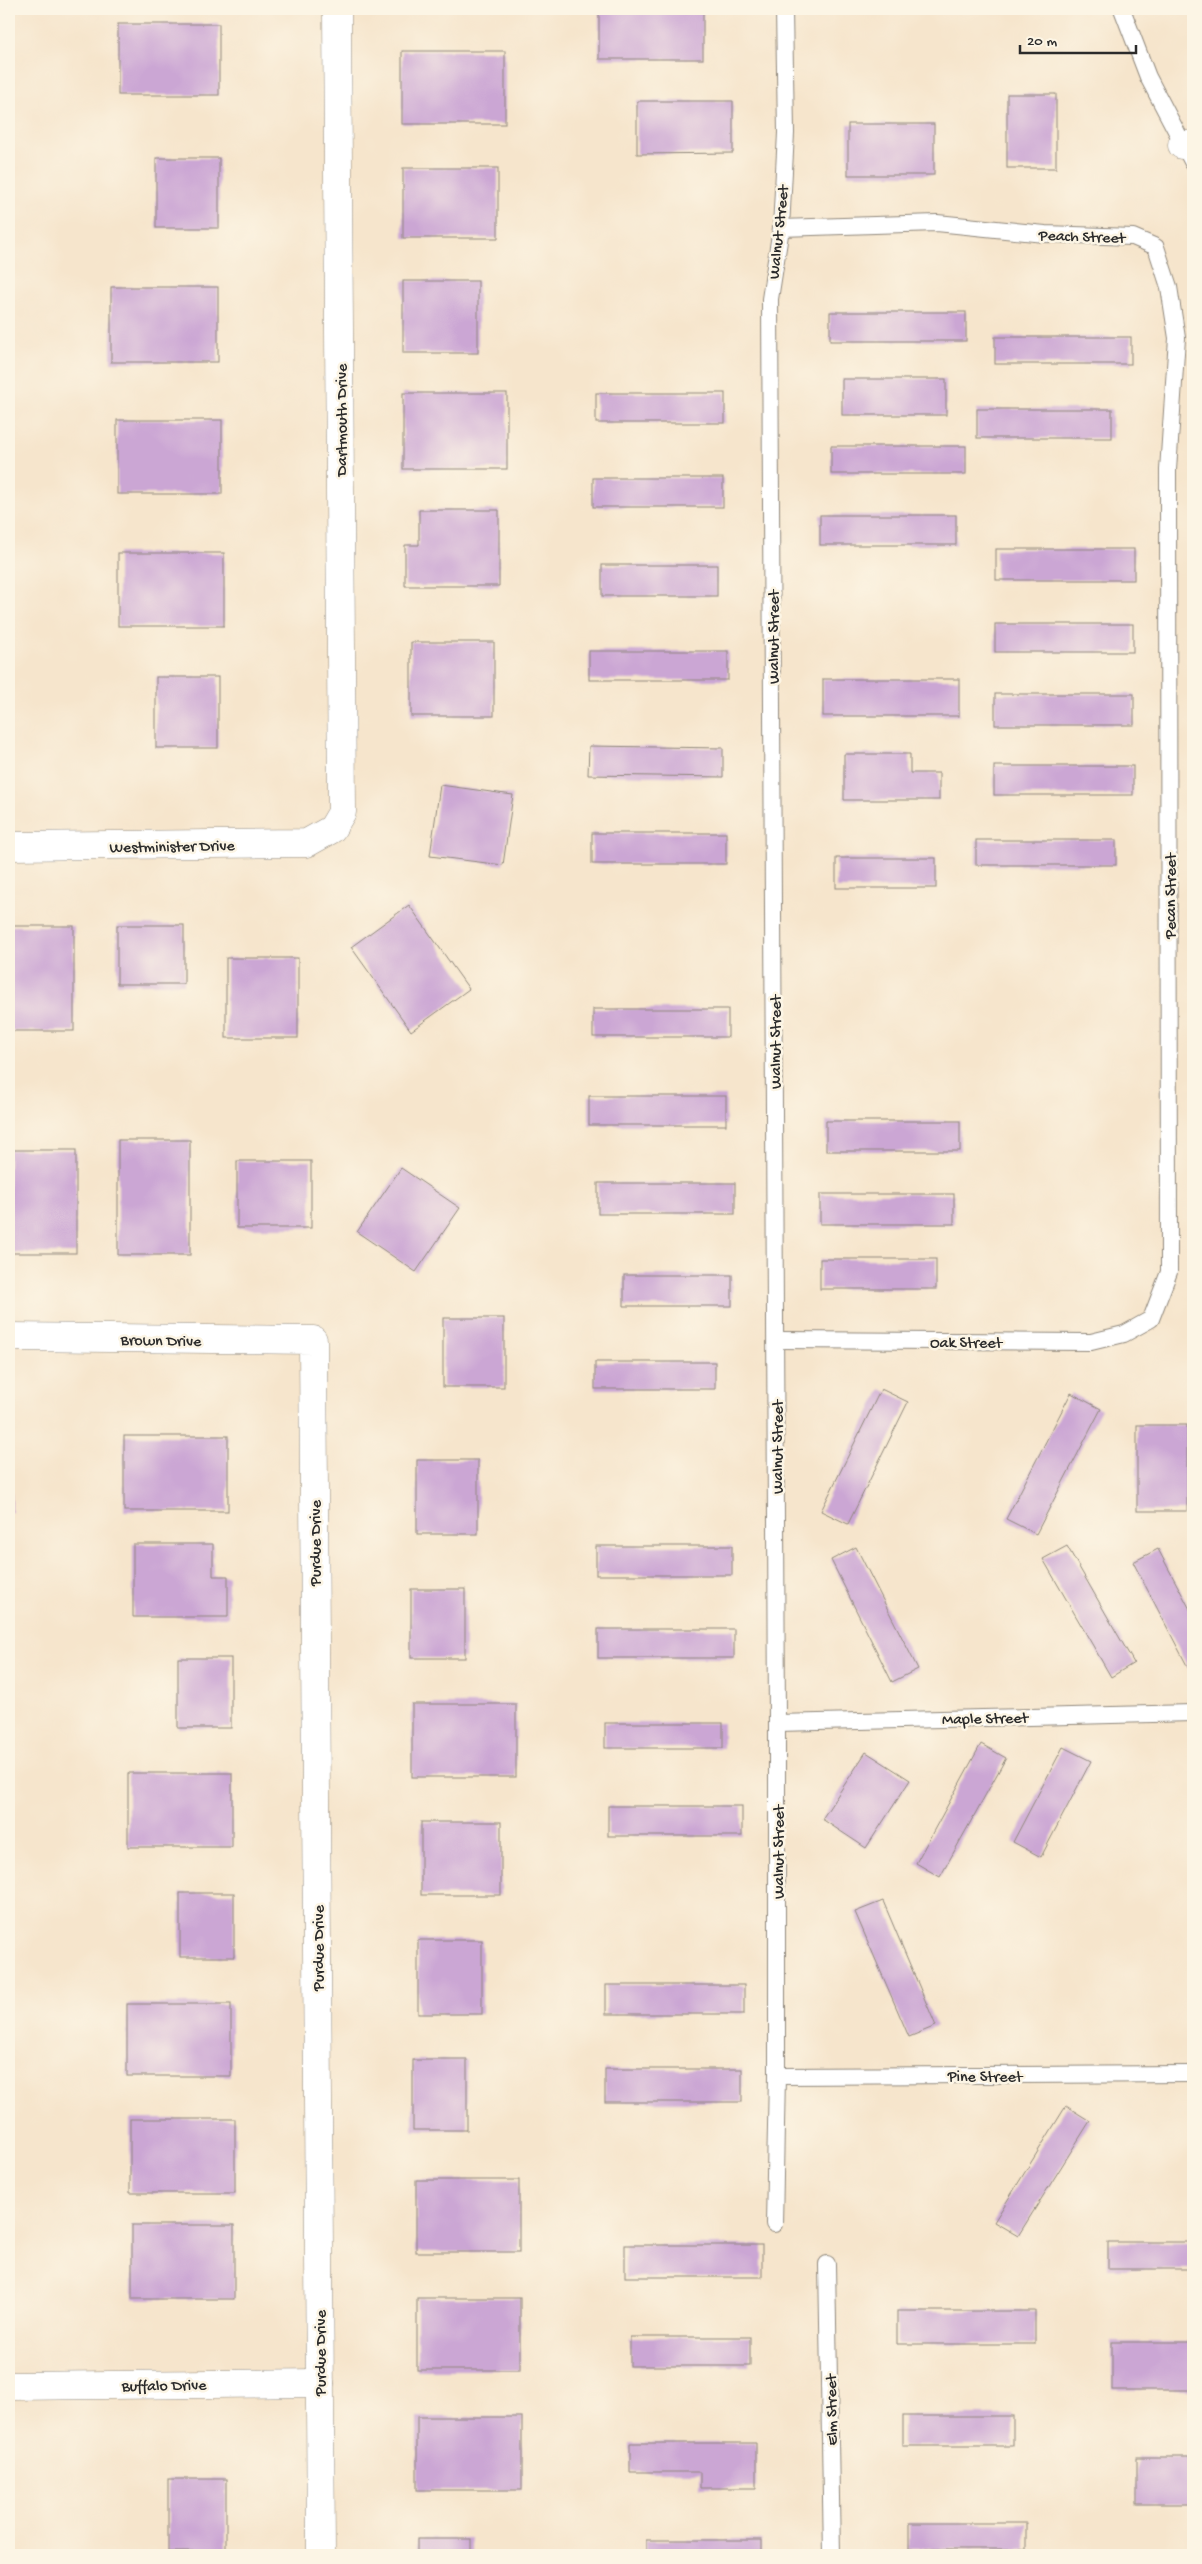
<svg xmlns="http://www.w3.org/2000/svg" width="1202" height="2564" font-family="'Gochi Hand',sans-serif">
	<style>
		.building { fill: #cba6d4 }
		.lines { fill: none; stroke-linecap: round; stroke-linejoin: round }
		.lane-casing { stroke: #90887c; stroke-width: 18 }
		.street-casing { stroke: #90887c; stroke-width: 29 }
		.lane { stroke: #fff; stroke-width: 16 }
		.street { stroke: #fff; stroke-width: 28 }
		.labels { text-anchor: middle; stroke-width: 5; stroke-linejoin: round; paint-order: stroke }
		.street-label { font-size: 16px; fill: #2b2b2b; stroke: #fcf5e5 }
	</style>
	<rect width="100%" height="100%" fill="#fcf5e5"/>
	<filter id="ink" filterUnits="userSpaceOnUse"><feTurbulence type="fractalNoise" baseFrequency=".02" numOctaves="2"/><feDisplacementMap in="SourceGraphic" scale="10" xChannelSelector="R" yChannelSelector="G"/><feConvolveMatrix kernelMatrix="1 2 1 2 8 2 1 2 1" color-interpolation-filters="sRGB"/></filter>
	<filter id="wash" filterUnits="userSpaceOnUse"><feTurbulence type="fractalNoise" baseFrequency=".0096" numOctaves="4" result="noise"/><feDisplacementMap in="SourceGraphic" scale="20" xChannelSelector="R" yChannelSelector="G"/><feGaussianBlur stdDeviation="1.12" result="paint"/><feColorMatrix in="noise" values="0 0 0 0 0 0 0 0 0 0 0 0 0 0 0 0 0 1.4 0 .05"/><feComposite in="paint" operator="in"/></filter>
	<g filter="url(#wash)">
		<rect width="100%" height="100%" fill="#f6e5cc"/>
		<g id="blocks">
			<g class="building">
				<rect x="599" y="10" width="104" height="49"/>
				<rect x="118" y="24" width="101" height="71"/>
				<rect x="402" y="51" width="103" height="73"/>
				<rect x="1007" y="94" width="49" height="74"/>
				<path d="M637,101H733V153L637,154Z"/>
				<rect x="848" y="124" width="86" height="51"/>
				<rect x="156" y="158" width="63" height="70"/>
				<rect x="403" y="168" width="95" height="70"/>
				<rect x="403" y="281" width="75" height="72"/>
				<rect x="111" y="287" width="107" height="75"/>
				<rect x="830" y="312" width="136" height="29"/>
				<rect x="995" y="337" width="136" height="27"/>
				<rect x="842" y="379" width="104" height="36"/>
				<rect x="403" y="393" width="104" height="76"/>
				<rect x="596" y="393" width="129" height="30"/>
				<rect x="977" y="409" width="135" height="29"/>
				<rect x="117" y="420" width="105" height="74"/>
				<rect x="831" y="446" width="135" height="28"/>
				<rect x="593" y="478" width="130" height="29"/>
				<path d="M419,510H499V586H405V545H419Z"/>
				<rect x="820" y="515" width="136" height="30"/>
				<rect x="996" y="549" width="138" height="31"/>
				<rect x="118" y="553" width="106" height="73"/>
				<rect x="602" y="565" width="115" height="31"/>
				<rect x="995" y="624" width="138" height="28"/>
				<rect x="411" y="642" width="83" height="74"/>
				<rect x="589" y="651" width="139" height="29"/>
				<rect x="156" y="677" width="62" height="71"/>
				<rect x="823" y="679" width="136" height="37"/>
				<rect x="995" y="694" width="139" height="31"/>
				<path d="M589,746L723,748V777L588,775Z"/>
				<path d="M844,754H910V773H939V800H844Z"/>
				<rect x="994" y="766" width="139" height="29"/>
				<path d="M440,785L513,795L503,865L430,856Z"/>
				<rect x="592" y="833" width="134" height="31"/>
				<rect x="976" y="840" width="140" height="25"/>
				<rect x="836" y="858" width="100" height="30"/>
				<path d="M409,905L469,989L411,1031L351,947Z"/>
				<rect x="117" y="925" width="67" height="59"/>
				<rect x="9" y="926" width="65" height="105"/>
				<rect x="226" y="958" width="72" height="80"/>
				<rect x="593" y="1009" width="135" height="28"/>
				<rect x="589" y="1096" width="137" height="29"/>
				<rect x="826" y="1121" width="134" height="30"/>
				<rect x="118" y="1140" width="72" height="115"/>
				<rect x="9" y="1150" width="67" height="103"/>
				<rect x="237" y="1161" width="74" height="67"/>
				<path d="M401,1168L460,1208L416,1272L357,1232Z"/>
				<rect x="598" y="1183" width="137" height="31"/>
				<rect x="820" y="1194" width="134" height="30"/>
				<rect x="820" y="1259" width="116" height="30"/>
				<rect x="624" y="1275" width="108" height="31"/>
				<rect x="443" y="1318" width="61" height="69"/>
				<rect x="595" y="1362" width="120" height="27"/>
				<path d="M881,1389L908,1402L848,1524L821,1511Z"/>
				<path d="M1071,1393L1101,1409L1036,1534L1006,1519Z"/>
				<rect x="1137" y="1425" width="50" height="86"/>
				<rect x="124" y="1436" width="104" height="75"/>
				<rect x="9" y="1438" width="3" height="74"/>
				<rect x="417" y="1460" width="61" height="74"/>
				<path d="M133,1544H213V1576H228V1617H133Z"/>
				<rect x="596" y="1546" width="136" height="29"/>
				<path d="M1067,1546L1134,1663L1111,1677L1043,1559Z"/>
				<path d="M856,1547L918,1669L892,1682L831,1560Z"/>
				<path d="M1158,1549L1193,1615V1677L1133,1562Z"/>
				<rect x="411" y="1589" width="54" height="69"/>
				<rect x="598" y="1629" width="136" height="29"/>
				<rect x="178" y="1658" width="53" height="70"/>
				<rect x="412" y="1704" width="104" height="73"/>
				<rect x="605" y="1723" width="118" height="25"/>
				<path d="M981,1744L1006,1758L940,1877L916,1863Z"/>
				<path d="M1063,1747L1091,1761L1041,1857L1013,1842Z"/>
				<path d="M866,1752L910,1780L866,1848L822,1819Z"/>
				<rect x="128" y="1773" width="104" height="74"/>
				<rect x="608" y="1806" width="134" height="30"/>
				<rect x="421" y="1822" width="80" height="73"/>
				<rect x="180" y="1893" width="54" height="64"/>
				<path d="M883,1901L936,2026L909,2037L855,1912Z"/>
				<rect x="418" y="1940" width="64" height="74"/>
				<rect x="606" y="1985" width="138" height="29"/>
				<rect x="127" y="2004" width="104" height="72"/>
				<rect x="413" y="2060" width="54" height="70"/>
				<rect x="605" y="2069" width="137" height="33"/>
				<path d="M1066,2106L1090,2121L1018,2236L994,2222Z"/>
				<rect x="130" y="2119" width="105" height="74"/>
				<rect x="416" y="2180" width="103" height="72"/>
				<rect x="132" y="2225" width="102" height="74"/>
				<rect x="1108" y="2242" width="85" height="27"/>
				<rect x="625" y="2245" width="137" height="32"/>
				<rect x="417" y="2298" width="103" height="72"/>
				<rect x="897" y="2311" width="138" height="33"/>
				<rect x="630" y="2337" width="120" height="29"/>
				<rect x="1112" y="2342" width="81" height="48"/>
				<rect x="903" y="2416" width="110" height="30"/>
				<rect x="417" y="2417" width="105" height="73"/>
				<path d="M630,2443H756V2488H700V2472H630Z"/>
				<rect x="1137" y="2457" width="56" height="47"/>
				<rect x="168" y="2479" width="58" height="73"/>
				<rect x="909" y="2523" width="117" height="26"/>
				<rect x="417" y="2539" width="54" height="16"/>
				<rect x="646" y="2540" width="116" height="15"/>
			</g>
		</g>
	</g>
	<g filter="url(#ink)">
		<use href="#blocks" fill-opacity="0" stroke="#90887c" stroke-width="1"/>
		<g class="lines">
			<defs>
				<g id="lane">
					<path d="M1122,9L1148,77L1193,163"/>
					<path d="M776,1340L1091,1342L1124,1334L1151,1319L1169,1272L1168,470L1177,338L1169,287L1156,247L1133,237L1045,234L937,223L781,228"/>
					<path d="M777,1723L1193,1713"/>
					<path d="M777,2076L1193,2074"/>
					<path d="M774,2224L777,2076V1723L770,299L781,228L786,133L784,9"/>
					<path d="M827,2264L832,2555"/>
				</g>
				<g id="street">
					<path d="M1182,145H1193"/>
					<path d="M9,846L307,843L332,829L342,812L337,9"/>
					<path d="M9,1337L313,1340L321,2555"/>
					<path d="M9,2386L320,2383"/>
				</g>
			</defs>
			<use href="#lane" class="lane-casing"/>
			<use href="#street" class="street-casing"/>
			<use href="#lane" class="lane"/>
			<use href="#street" class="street"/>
		</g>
	</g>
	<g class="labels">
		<g class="street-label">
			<text transform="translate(777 232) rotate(-84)" y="6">Walnut Street</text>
			<text transform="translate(1082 235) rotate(2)" y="6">Peach Street</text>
			<text transform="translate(340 420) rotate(-90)" y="6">Dartmouth Drive</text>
			<text transform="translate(772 637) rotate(-90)" y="6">Walnut Street</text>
			<text transform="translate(172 845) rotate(-1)" y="6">Westminister Drive</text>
			<text transform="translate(1169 896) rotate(-90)" y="6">Pecan Street</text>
			<text transform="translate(774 1042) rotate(-90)" y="6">Walnut Street</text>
			<text transform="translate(161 1339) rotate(1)" y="6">Brown Drive</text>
			<text x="966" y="1347">Oak Street</text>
			<text transform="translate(776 1447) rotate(-90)" y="6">Walnut Street</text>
			<text transform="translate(314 1543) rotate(-90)" y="6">Purdue Drive</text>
			<text transform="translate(985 1717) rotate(-1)" y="6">Maple Street</text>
			<text transform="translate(777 1852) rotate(-90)" y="6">Walnut Street</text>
			<text transform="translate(317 1948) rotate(-90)" y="6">Purdue Drive</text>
			<text x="985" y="2081">Pine Street</text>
			<text transform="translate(319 2353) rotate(-90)" y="6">Purdue Drive</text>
			<text transform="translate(164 2384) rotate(-1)" y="6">Buffalo Drive</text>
			<text transform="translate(830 2410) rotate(-91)" y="6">Elm Street</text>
		</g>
	</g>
	<rect width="1202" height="2564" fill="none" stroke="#fcf5e5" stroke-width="30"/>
	<path d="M1020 45v8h116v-8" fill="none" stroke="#2b2b2b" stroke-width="2.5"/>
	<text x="1027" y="45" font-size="15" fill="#2b2b2b" stroke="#fcf5e5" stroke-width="4" paint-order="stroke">20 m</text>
</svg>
